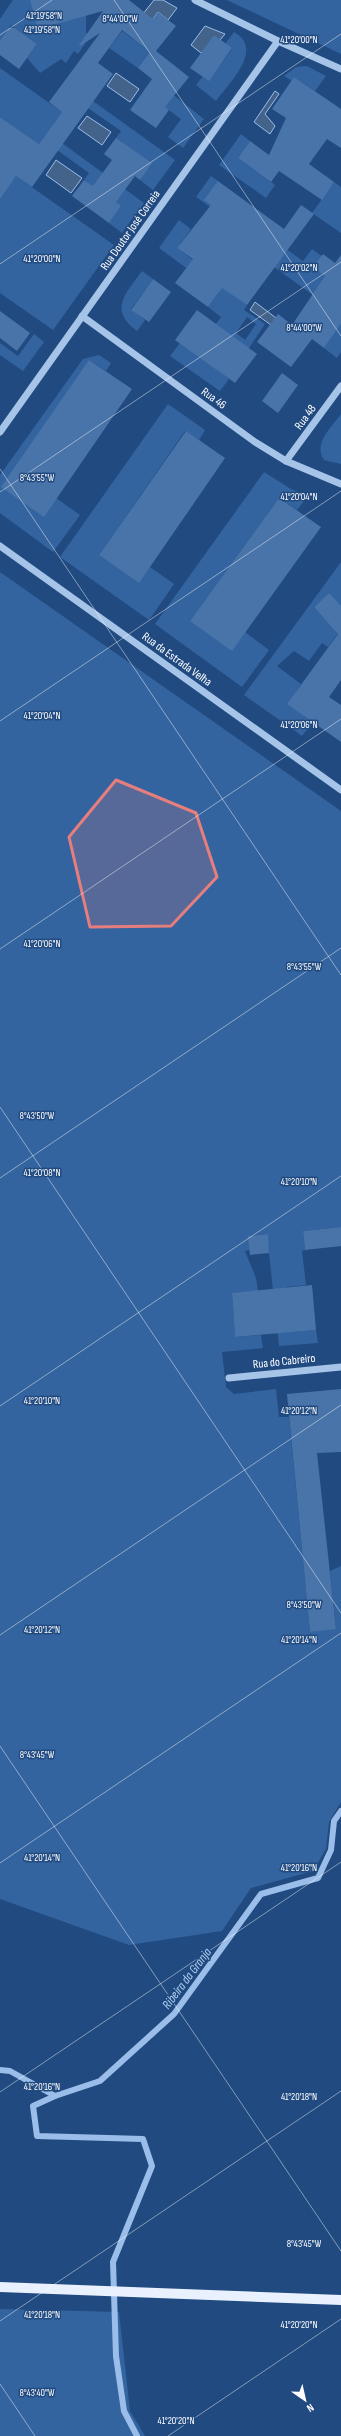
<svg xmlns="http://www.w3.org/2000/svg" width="341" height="2436" font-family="'Sofia Sans Condensed',sans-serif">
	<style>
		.green { fill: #34649f; fill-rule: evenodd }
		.water { fill: #44638b; stroke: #9abee9 }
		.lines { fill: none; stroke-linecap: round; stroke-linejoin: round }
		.stream { stroke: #9abee9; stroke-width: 6 }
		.building { fill: #4974aa }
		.minor { stroke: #a6c4e8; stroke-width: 7 }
		.major { stroke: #e8f1fd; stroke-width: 10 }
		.marked { fill: #e67e7e; fill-opacity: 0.2; stroke: #e67e7e; stroke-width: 3; stroke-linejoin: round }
		.ticks { fill: none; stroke: #fff; stroke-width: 1; stroke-opacity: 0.45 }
		.labels { text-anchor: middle; stroke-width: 3; stroke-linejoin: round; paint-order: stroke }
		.street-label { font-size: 12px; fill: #fff; stroke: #204a80 }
		.water-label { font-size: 13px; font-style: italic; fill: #b1ceef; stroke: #204a80 }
		.ticks-label { font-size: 10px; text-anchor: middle; fill: #fff; stroke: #204a80; stroke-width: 3; stroke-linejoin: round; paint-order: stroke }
	</style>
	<rect width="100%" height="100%" fill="#204a80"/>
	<g class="green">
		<path d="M13,0H91L93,11L86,16V33L91,35L78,54L74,51L66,63L61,59L40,73L27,58L37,44L11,25L0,40V19Z"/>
		<path d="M227,0H341V54Z"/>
		<path d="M122,31L150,52L138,68L109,48Z"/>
		<path d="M234,32C265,49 229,83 216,101L196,85L203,76L209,80L232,49L225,44Z"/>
		<path d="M307,66L326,76L315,91L294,77L292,81L284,76L296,67Z"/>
		<path d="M0,68L62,112L39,144L0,117Z"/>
		<path d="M167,90L204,119L183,148L168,137L181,119L158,102Z"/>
		<path d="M93,101L175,160L153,190L140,180L151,163L116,138L121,131L88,108Z"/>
		<path d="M241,134L250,141L238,158L275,185L266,198L219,165Z"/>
		<path d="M62,143L144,203L122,233L109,223L121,206L84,180L89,173L57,150Z"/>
		<path d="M16,176L114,245L53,330L0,293V198Z"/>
		<path d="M211,176L218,181L220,214L196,197Z"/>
		<path d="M334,182L341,187V233L312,213Z"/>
		<path d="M179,220L191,229L177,248L210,272L230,293L247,305L244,310L265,324L249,348L216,369L229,379L220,391L170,356L180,343L194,353L221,317L208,307L219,292L159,248ZM247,317L256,324L245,340L236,333Z"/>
		<path d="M286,249L303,261L312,249L334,265L341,315L274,267Z"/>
		<path d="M142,271L153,279L131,309L145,320L137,331C108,310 126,293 142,271Z"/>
		<path d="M341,324V352L337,358L324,348Z"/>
		<path d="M34,334L44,342L23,371L0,355V343L18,356Z"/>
		<path d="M99,355L111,363L106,371L89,360L56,498L80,515L53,552L0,513V475L83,359Z"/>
		<path d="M168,404L205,430L199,440L185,431L99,555L139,582L150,567L174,584L149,620L60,557Z"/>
		<path d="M341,414V464L324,460C313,443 331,428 341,414Z"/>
		<path d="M264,472L291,489L308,496L297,510L279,498L190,621L245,632L269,650L242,687L155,624Z"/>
		<path d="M341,562V629L328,647L322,643L309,661L294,651L277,666L301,684L288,704L313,722L302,736L244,695ZM329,593L325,619L314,607Z"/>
		<path d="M0,572L341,811V1227L303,1231L305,1250L302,1251L306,1285L286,1287L290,1332L316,1330L318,1343L279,1346L267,1234L249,1236L250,1250L245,1251L256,1278L258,1291L232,1293L235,1337L261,1335L263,1348L222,1352L226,1387L234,1394L276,1389L279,1417H289L310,1632L336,1628L330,1571L341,1566V1802L329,1822L326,1849L313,1871L251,1888L222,1931L129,1945L0,1899Z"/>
		<path d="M0,2309L119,2312L130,2411L145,2436H0Z"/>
	</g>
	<g class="water">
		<path d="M154,0H163L177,8L168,20L158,12L148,26L139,19Z"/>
		<path d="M205,26L225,34L220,40L201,53L191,45Z"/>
		<path d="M116,73L139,89L130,102L107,86Z"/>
		<path d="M275,91L279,94L265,114L275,126L270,134L254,122Z"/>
		<path d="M87,116L111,132L102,145L78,128Z"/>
		<path d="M56,160L82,178L71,193L46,175Z"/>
		<path d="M255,302L276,318L271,325L250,310Z"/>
	</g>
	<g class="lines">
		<g class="stream">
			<path d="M0,2070L10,2071L55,2096L100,2081L174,2014L261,1894L318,1878L331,1850L334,1821L341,1811"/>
			<path d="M55,2096L33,2106L37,2136L143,2139L152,2166L113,2262L116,2356L124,2411L137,2436"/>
		</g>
	</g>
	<g class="building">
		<path d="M30,0H129L153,19L158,12L176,26L156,51L189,77L165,107L169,110L156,128L130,110L152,79L138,68L150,52L122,30L98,63L113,74L32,187L16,176L0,199V117L39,144L62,112L49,102L100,33L80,46L79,45L103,11L38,29Z"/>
		<path d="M9,28H15L37,44L19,69L0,55V40Z"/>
		<path d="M214,35L232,48L209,81L190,68Z"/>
		<path d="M294,77L341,109V148L327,139L309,164L334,182L322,200L279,171L271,182L238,158L250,141L269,155L286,118L272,109Z"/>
		<path d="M116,138L152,163L140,180L135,176L116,202L121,206L109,223L72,196L84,180L93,186L112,160L104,154Z"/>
		<path d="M218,181L284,229L301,205L314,214L247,305L222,288L208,307L175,283L193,259L177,248L211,205L204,200Z"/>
		<path d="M323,254L335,263L341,255V324L324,348L312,339L291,367L257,342L278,314L292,325L325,276L313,267Z"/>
		<path d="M153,279L171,292L149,322L131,310Z"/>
		<path d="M197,310L257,354L235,383L175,340Z"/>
		<path d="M0,311L30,333L17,351L0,338Z"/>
		<path d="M89,360L132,389L44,517L1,487Z"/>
		<path d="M282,373L298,385L278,413L262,401Z"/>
		<path d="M186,431L225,458L139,583L99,555Z"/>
		<path d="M279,498L321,527L232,651L190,621Z"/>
		<path d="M329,593L341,606V680L329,697L341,705V742L287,704L338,634L314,607Z"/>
		<path d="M341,1227V1246L305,1250L303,1231Z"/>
		<path d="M268,1234L269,1253L250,1255L248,1236Z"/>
		<path d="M312,1285L316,1330L235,1337L232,1293Z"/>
		<path d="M341,1389V1452L317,1453L336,1629L310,1632L287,1394Z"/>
	</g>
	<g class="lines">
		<g class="minor">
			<path d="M195,0L278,41L341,69"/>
			<path d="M82,316L255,442L286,461L341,484"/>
			<path d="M0,432L278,41"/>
			<path d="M286,461L341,386"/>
			<path d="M0,546L341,790"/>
			<path d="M229,1378L341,1367"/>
		</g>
		<path class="major" d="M0,2287L341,2300"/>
	</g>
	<path class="marked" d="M116,780L196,813L217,877L171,926L90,927L69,837Z"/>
	<path class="ticks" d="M114,0L341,336M0,35L52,0M0,264L341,34M0,469L341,975M0,492L341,262M0,721L341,491M0,949L341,719M0,1107L341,1613M0,1178L341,948M0,1406L341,1176M0,1635L341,1405M0,1746L341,2251M0,1863L341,1633M0,2092L341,1862M0,2321L341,2091M0,2384L35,2436M168,2436L341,2319"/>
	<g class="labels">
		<g class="street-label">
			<text transform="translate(130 230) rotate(-55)" y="4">Rua Doutor José Correia</text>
			<text transform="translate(214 398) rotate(36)" y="4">Rua 46</text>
			<text transform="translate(305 417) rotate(-54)" y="4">Rua 48</text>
			<text transform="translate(177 659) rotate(36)" y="4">Rua da Estrada Velha</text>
			<text transform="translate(284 1361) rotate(-6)" y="4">Rua do Cabreiro</text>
		</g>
		<g class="water-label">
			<text transform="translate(186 1978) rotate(-53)" y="5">Ribeira da Granja</text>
		</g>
	</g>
	<g class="ticks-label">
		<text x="44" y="19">41°19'58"N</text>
		<text x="120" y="22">8°44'00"W</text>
		<text x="42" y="33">41°19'58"N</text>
		<text x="299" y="43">41°20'00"N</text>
		<text x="42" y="262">41°20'00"N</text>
		<text x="299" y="271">41°20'02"N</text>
		<text x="304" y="331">8°44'00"W</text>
		<text x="37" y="481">8°43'55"W</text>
		<text x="299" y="500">41°20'04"N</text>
		<text x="42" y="719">41°20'04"N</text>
		<text x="299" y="728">41°20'06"N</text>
		<text x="42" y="947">41°20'06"N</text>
		<text x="304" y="970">8°43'55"W</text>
		<text x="37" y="1119">8°43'50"W</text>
		<text x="42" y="1176">41°20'08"N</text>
		<text x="299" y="1185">41°20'10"N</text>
		<text x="42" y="1404">41°20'10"N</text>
		<text x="299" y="1414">41°20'12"N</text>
		<text x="304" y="1608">8°43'50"W</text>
		<text x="42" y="1633">41°20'12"N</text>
		<text x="299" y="1643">41°20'14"N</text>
		<text x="37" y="1758">8°43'45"W</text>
		<text x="42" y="1861">41°20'14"N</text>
		<text x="299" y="1871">41°20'16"N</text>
		<text x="42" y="2090">41°20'16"N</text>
		<text x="299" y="2100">41°20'18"N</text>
		<text x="304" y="2247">8°43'45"W</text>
		<text x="42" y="2318">41°20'18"N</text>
		<text x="299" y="2328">41°20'20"N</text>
		<text x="37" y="2396">8°43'40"W</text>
		<text x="176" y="2424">41°20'20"N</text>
	</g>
	<g transform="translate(305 2400) rotate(146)" stroke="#204a80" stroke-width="3" paint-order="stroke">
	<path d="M0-3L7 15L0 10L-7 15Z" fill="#ffffff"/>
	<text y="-6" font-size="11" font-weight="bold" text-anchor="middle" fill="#ffffff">N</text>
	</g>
</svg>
